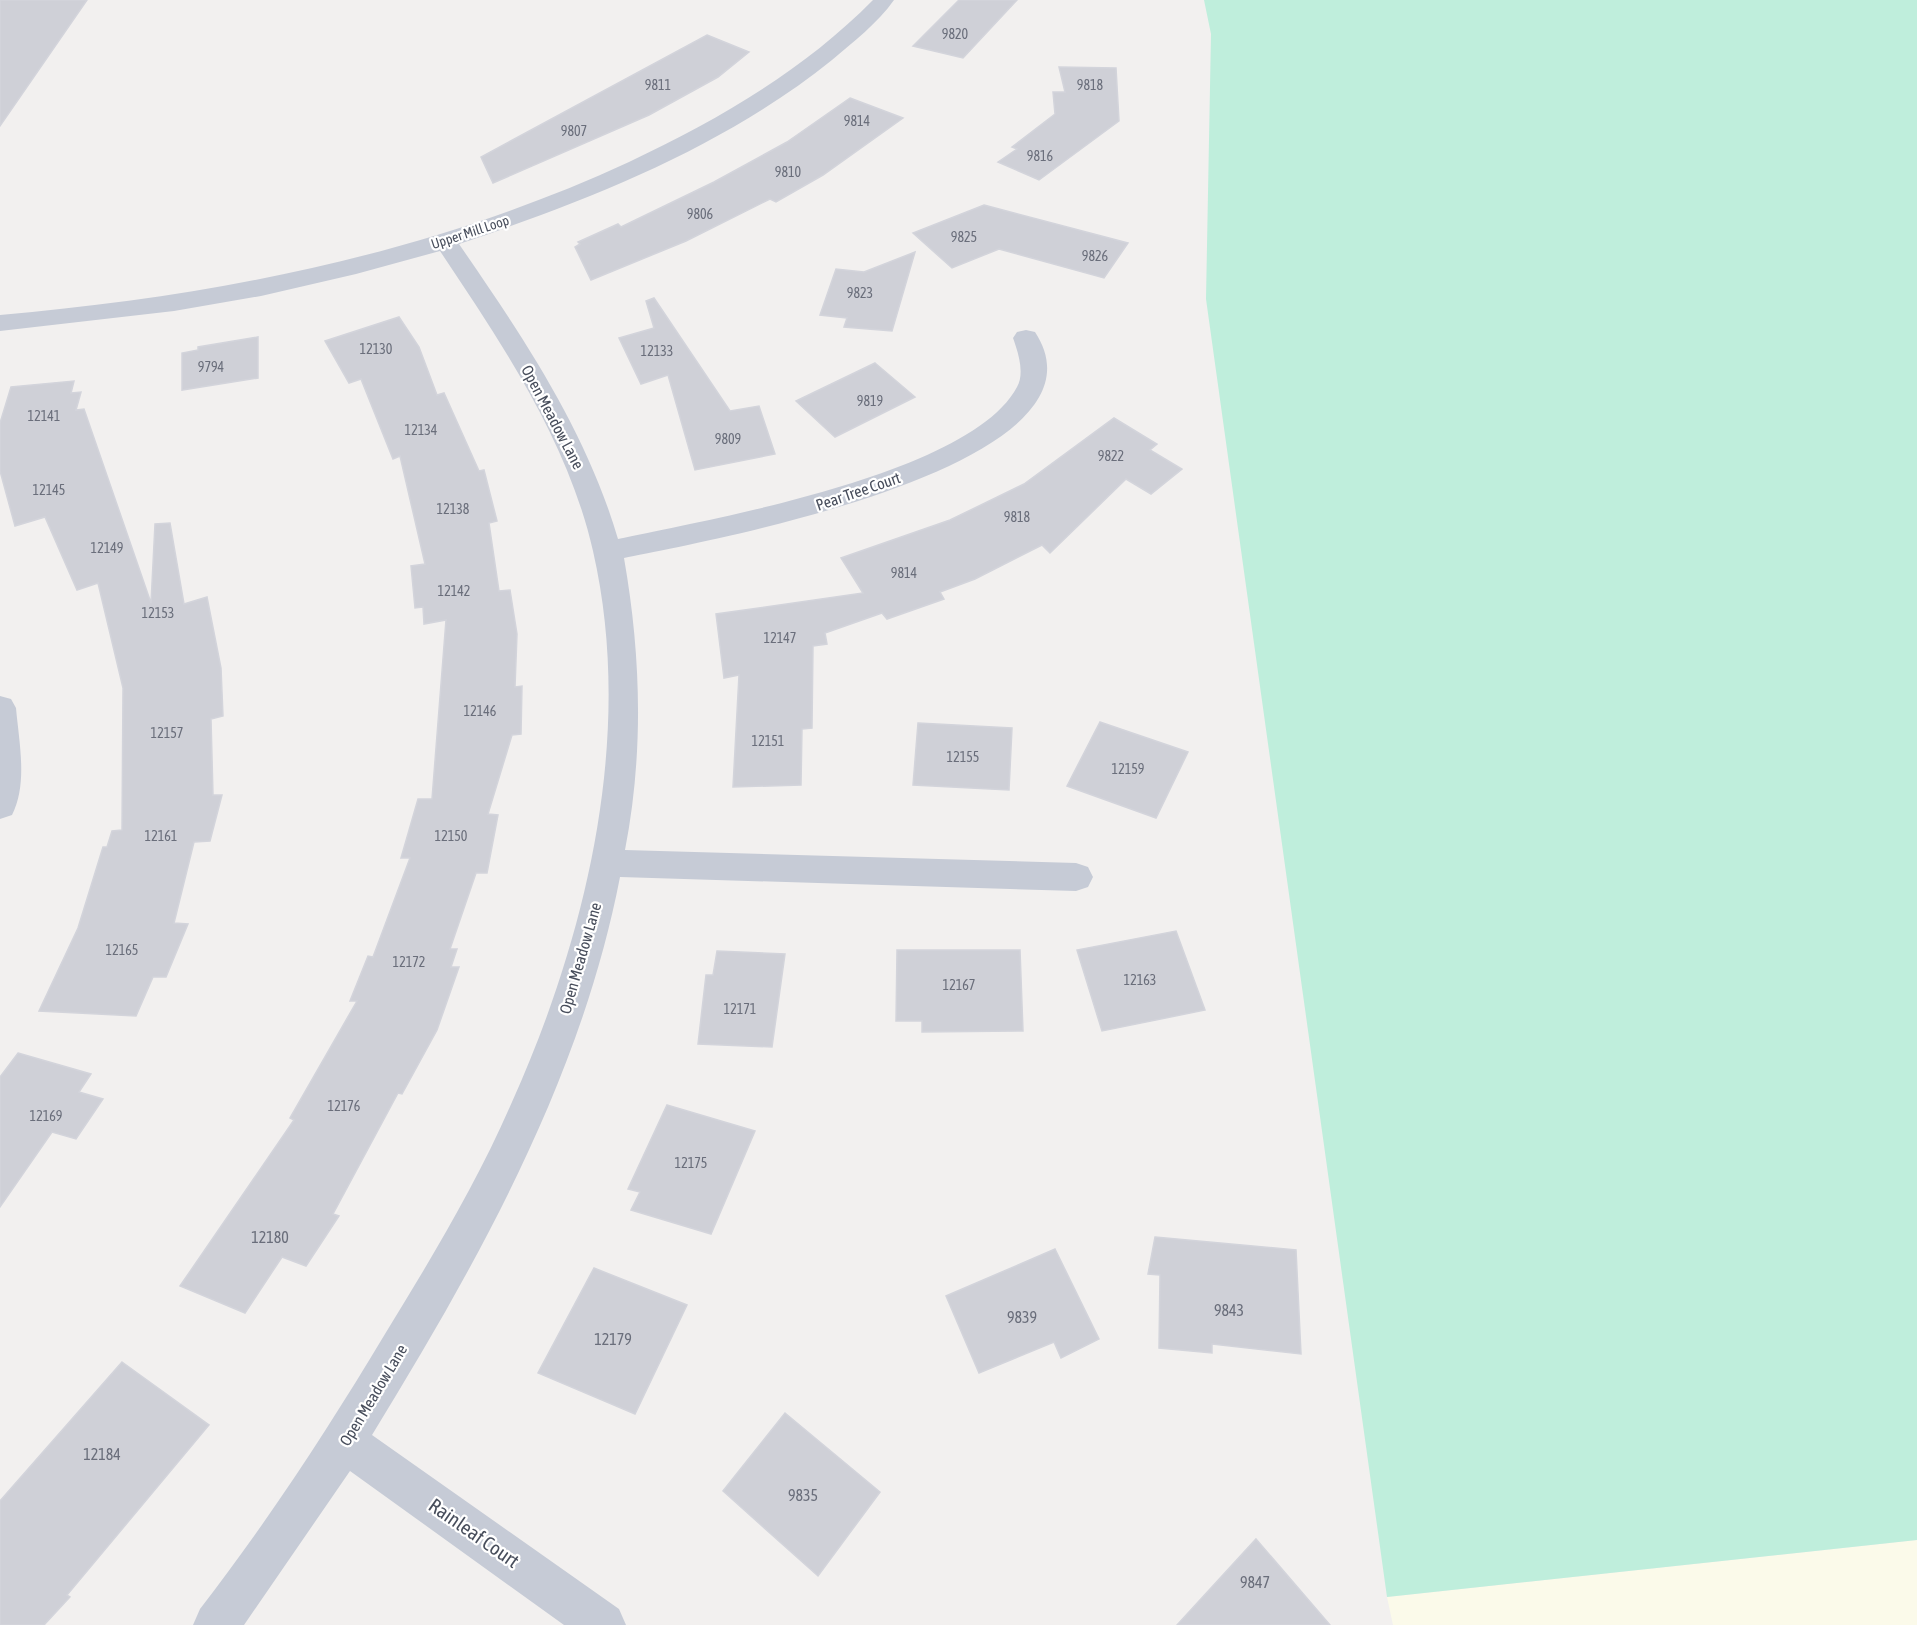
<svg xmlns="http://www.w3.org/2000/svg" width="1917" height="1625" font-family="'Asap Condensed',sans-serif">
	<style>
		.commercial { fill: #fbfaea }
		.green { fill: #bfeedc }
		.building { fill: #cfd0d7; stroke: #d3d4db; stroke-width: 1.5 }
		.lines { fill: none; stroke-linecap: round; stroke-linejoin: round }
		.minor { fill: #c6cbd6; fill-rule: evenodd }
		.labels { text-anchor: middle; stroke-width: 4.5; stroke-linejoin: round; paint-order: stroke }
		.number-label { font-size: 14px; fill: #6a6e7b }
		.far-street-label { font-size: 14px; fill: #484e5c; stroke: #fff }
		.street-label { font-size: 16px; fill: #484e5c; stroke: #fff }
		.near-number-label { font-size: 16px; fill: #6a6e7b }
		.near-street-label { font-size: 20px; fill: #484e5c; stroke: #fff }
	</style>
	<rect width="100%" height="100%" fill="#f2f0ef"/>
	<path class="commercial" d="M1917,1540V1625H1393L1387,1597Z"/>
	<path class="green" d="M1204,0H1917V1540L1387,1597L1206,299L1211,34Z"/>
	<g class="building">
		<path d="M0,0H87L0,126Z"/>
		<path d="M959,0H1017L963,58L913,46Z"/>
		<path d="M707,35L749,52L718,77L649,115L493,183L481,157Z"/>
		<path d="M1059,67L1116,68L1119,121L1039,180L998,162L1017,149L1012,147L1055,114L1053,92H1065Z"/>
		<path d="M850,98L903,118L823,175L776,202L770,199L686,241L591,280L575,247L580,244L578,242L618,224L621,227L714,182L787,142Z"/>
		<path d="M984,205L1128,243L1104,278L999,249L952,268L913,233Z"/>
		<path d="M915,252L892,331L844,327L847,318L820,315L836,269L864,272Z"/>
		<path d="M654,298L730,411L759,406L775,454L695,470L668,375L641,384L619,338L654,328L646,301Z"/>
		<path d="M399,317L419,347L437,395L444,393L479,471L484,470L497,521L489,523L499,591L510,590L517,634L515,687L522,686L521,734L512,735L488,814L498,815L487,873H476L450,949H457L451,967H459L437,1030L402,1094L398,1093L333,1214L339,1216L306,1266L282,1257L245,1313L180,1286L294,1120L290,1118L357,1001H350L368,956L373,957L410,858H401L418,799H432L446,620L424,624L423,607L415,608L411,566L425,564L400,456L393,459L361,379L349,383L325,341Z"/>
		<path d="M258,337V378L182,390V353L198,350V347Z"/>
		<path d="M875,363L915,397L835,437L796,401Z"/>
		<path d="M74,381L71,393L81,392L76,410L84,409L151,603L155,524L170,523L184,604L207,597L221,668L223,716L211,719L213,795H222L210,841L194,842L174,923L188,924L166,977H153L136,1016L39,1011L78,928L103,847H107L112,831L122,830L123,688L98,583L77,590L45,517L15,526L0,471V423L11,387Z"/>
		<path d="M1114,418L1157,444L1150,450L1182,469L1151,494L1126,479L1050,553L1042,545L975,579L940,592L944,599L887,619L882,613L825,633L827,644L813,646L812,728L802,729L801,785L733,787L739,675L724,678L716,614L863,593L841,558L950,520L1024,484Z"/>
		<path d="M1100,722L1188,752L1156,818L1067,786Z"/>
		<path d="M918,723L1012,728L1009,790L913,785Z"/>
		<path d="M1176,931L1205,1010L1102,1031L1077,950Z"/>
		<path d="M897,950H1020L1023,1031L922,1032V1021H896Z"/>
		<path d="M717,951L785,954L772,1047L698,1044L706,975H713Z"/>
		<path d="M18,1053L91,1074L79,1092L103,1099L76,1139L52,1132L0,1207V1077Z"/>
		<path d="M667,1105L755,1131L711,1234L631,1210L640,1192L628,1189Z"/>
		<path d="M1155,1237L1296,1250L1301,1354L1212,1344V1353L1159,1348L1160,1275L1148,1274Z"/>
		<path d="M1055,1249L1099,1339L1061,1358L1054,1342L979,1373L946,1296Z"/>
		<path d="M594,1268L687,1305L635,1414L538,1373Z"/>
		<path d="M122,1362L209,1425L67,1595L70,1597L44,1625H0V1501Z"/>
		<path d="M785,1413L880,1492L818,1576L723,1491Z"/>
		<path d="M1256,1539L1330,1625H1177Z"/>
	</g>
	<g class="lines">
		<g class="minor">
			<path d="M873,0H894C878,23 853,42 832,60C724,147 590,200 459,244C523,337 586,430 618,539C712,519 971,474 1017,387C1025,373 1018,352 1013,338L1017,332L1026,330L1035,332C1124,467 697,543 624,558C641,655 644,752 625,850L1076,863L1088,867L1093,877L1088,887L1076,891L620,877C581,1079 478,1262 372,1435L619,1609L626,1625H564L350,1471L244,1625H193L200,1609C268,1521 328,1429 385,1334C431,1259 477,1183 512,1102C587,935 635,734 593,551C568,441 502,344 440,251L356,274L261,296L174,311L0,331V315C217,296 430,254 629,162C718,120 803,71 873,0Z"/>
			<path d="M0,696L11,699L16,708C19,742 28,784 12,815L0,819Z"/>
		</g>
	</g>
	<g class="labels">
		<g class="number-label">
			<text x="955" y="39">9820</text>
			<text x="658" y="90">9811</text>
			<text x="1090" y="90">9818</text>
			<text x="857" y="126">9814</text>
			<text x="574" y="136">9807</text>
			<text x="1040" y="161">9816</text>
			<text x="788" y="177">9810</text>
			<text x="700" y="219">9806</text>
			<text x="964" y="242">9825</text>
			<text x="1095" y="261">9826</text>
			<text x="860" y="298">9823</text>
			<text x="376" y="354">12130</text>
			<text x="657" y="356">12133</text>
			<text x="211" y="372">9794</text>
			<text x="870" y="406">9819</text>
			<text x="44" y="421">12141</text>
			<text x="421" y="435">12134</text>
			<text x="728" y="444">9809</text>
			<text x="1111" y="461">9822</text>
			<text x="49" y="495">12145</text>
			<text x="453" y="514">12138</text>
			<text x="1017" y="522">9818</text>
			<text x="107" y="553">12149</text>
			<text x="904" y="578">9814</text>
			<text x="454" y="596">12142</text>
			<text x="158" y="618">12153</text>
			<text x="780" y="643">12147</text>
			<text x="480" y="716">12146</text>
			<text x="167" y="738">12157</text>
			<text x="768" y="746">12151</text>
			<text x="963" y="762">12155</text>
			<text x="1128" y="774">12159</text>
			<text x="161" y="841">12161</text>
			<text x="451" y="841">12150</text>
			<text x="122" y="955">12165</text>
			<text x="409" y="967">12172</text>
			<text x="1140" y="985">12163</text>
			<text x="959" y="990">12167</text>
			<text x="740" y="1014">12171</text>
			<text x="344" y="1111">12176</text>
			<text x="46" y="1121">12169</text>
			<text x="691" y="1168">12175</text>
		</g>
		<g class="far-street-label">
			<text transform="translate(470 232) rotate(-18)" y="5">Upper Mill Loop</text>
		</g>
		<g class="street-label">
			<text transform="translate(553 417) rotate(62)" y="6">Open Meadow Lane</text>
			<text transform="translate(858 491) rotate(-19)" y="6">Pear Tree Court</text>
			<text transform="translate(580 958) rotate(-74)" y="6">Open Meadow Lane</text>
			<text transform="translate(373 1395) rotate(-59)" y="6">Open Meadow Lane</text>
		</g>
		<g class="near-number-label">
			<text x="270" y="1243">12180</text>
			<text x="1229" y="1316">9843</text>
			<text x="1022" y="1323">9839</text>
			<text x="613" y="1345">12179</text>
			<text x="102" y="1460">12184</text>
			<text x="803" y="1501">9835</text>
			<text x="1255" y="1588">9847</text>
		</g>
		<g class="near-street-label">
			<text transform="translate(474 1533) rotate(35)" y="7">Rainleaf Court</text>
		</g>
	</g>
</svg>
